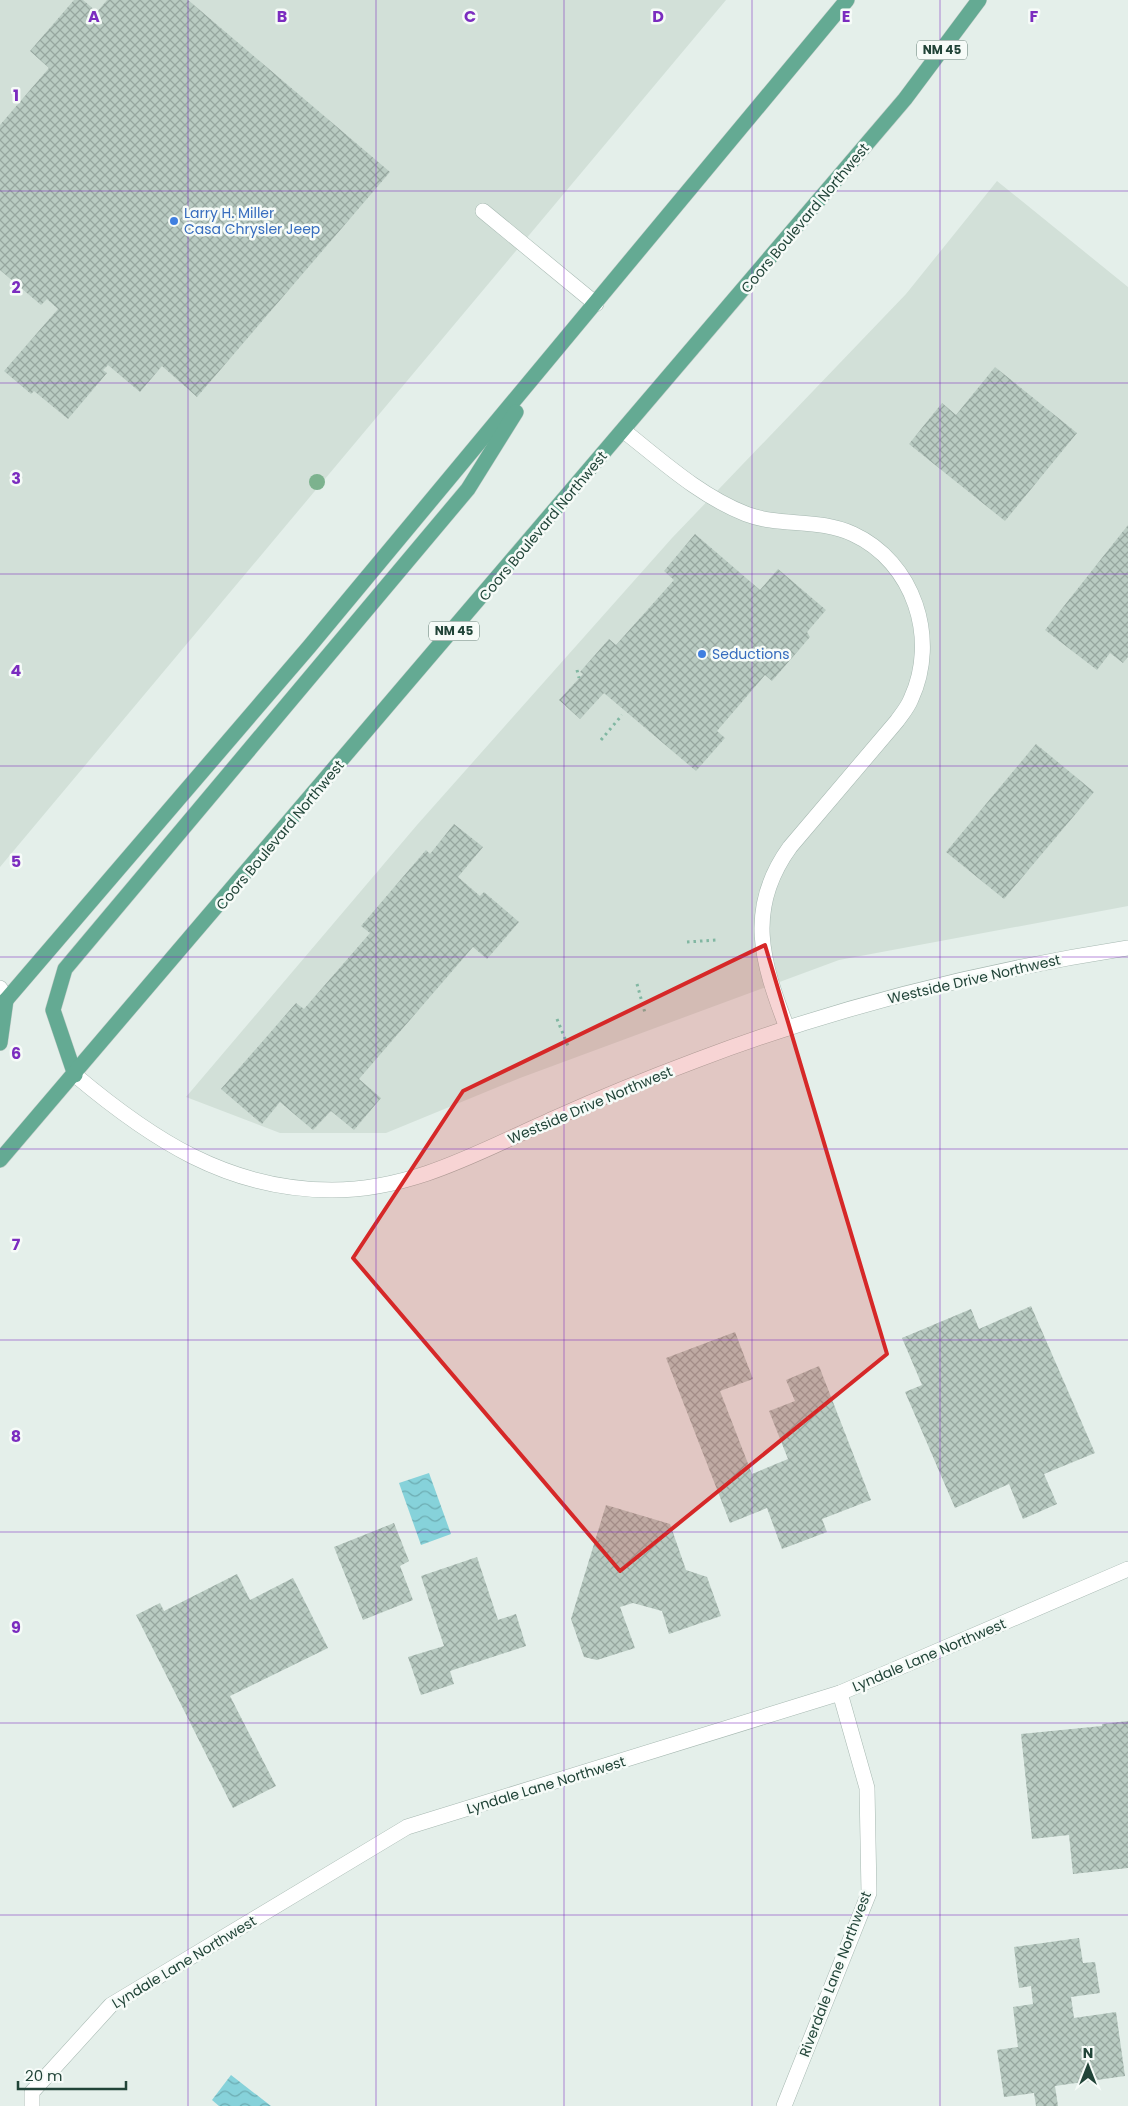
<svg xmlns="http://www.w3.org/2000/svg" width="1128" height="2106" font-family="Poppins,sans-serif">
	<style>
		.built { fill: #d2e0d8 }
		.water { fill: url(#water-waves) }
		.building { fill: url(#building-cross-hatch) }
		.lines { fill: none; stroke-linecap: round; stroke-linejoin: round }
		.lane-casing { stroke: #a6b8b1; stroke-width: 16 }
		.street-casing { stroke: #a6b8b1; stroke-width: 16 }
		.primary-casing { stroke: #c1cbc7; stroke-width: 16 }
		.path { stroke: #81b7a2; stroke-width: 3; stroke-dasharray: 2.5 4; stroke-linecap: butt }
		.lane { stroke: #fff; stroke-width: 15 }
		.street { stroke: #fff; stroke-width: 15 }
		.primary { stroke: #64aa93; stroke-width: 15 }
		.tree { fill: #7cb28e }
		.marked { fill: #d62828; fill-opacity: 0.2; stroke: #d62828; stroke-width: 4; stroke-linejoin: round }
		.grid { fill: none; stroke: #7b2cbf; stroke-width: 1; stroke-opacity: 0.55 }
		.shop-dot { fill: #3f7fe0; stroke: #f6fbf8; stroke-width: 2 }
		.labels { text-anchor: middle; stroke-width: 5; stroke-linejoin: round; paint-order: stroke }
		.shield { fill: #f6fbf8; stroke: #617b72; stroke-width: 1 }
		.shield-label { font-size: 12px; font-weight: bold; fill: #214438 }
		.shop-label { font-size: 14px; fill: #366cbe; stroke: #f6fbf8; text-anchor: start }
		.street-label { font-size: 14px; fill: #214438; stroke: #f6fbf8 }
		.grid-label { font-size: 16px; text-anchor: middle; font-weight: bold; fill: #7b2cbf; stroke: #f6fbf8; stroke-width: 5; stroke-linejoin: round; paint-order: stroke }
	</style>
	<defs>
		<pattern id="water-waves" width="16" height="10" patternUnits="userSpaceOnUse" patternTransform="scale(1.25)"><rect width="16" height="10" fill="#86d2da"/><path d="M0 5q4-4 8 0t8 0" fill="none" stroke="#6dacb2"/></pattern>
		<pattern id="building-cross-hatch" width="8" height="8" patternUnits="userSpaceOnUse" patternTransform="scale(1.25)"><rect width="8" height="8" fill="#b9cbc2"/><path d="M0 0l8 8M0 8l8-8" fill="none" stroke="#96a69f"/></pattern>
	</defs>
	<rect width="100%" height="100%" fill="#e4efea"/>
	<g class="built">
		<path d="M0,0H726L0,867Z"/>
		<path d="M997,181L1128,287V906L839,960L520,1078L386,1133H280L186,1097L417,825L672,538L906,294Z"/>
	</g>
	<g class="water">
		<path d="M429,1473L451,1534L421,1545L399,1483Z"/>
		<path d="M231,2075L271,2106H219L212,2100Z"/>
	</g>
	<g class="building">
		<path d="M74,0H83L97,12L107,0H188L390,172L197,397L162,366L140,392L108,365L103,370L107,373L68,419L34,391L31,394L4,371L58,309L47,299L41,305L0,270V125L49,68L30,51Z"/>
		<path d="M995,367L1077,433L1005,521L909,444L942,403L956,415Z"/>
		<path d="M1128,525V657L1123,663L1110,653L1097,670L1045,630Z"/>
		<path d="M695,534L760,590L778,569L826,610L807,632L810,637L772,681L765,675L717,731L725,738L696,771L604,693L580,719L559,700L583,674L580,672L609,639L616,645L674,580L664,571Z"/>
		<path d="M1036,744L1094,792L1004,899L946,852Z"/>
		<path d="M454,824L483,847L458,877L480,896L484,892L519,922L487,959L473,947L359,1079L381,1098L354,1130L331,1111L313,1130L280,1102L262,1124L221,1089L296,1003L304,1009L370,933L361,926L426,850L430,854Z"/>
		<path d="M1031,1306L1095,1453L1044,1474L1057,1504L1023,1519L1009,1484L955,1508L905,1392L922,1385L902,1338L971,1309L979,1329Z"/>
		<path d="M735,1332L753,1379L720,1391L752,1474L788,1459L769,1411L795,1401L786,1380L819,1366L871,1500L822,1519L827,1532L782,1549L767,1508L730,1523L666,1358Z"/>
		<path d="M606,1505L670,1524L686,1570L707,1577L721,1616L669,1634L662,1611L633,1603L620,1607L635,1648L597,1660L584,1657L571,1619Z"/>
		<path d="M394,1523L409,1561L400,1566L413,1600L363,1620L334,1547Z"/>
		<path d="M477,1557L498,1620L516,1614L526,1646L450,1671L454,1684L421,1695L408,1657L444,1646L421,1576Z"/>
		<path d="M237,1574L250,1600L293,1578L328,1648L230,1696L276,1786L233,1808L136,1615L160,1603L164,1611Z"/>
		<path d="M1128,1721V1868L1073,1874L1069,1835L1032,1839L1021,1734L1102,1726V1724Z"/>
		<path d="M1079,1938L1083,1963L1095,1962L1100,1993L1071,1997L1074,2018L1116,2012L1125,2076L1055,2086L1058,2106H1036L1034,2093L1004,2097L997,2050L1018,2047L1013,2007L1033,2004L1031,1986L1019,1988L1014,1947Z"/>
	</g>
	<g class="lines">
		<defs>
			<g id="lane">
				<path d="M483,211L596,304"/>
				<path d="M624,431C662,461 700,496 746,514C780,527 819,518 853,534C914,562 939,639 911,699C908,707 902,714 897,721L790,847C745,909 762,962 787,1028"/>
			</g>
			<g id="street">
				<path d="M0,988L6,1000"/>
				<path d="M75,1075C151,1139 228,1190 332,1190C415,1190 482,1150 555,1118C602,1097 649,1078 697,1060C836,1007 981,971 1128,948"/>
				<path d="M32,2106V2092L111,2005L407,1827L840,1693L1128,1569"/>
				<path d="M784,2106L869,1893L867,1788L840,1693"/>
			</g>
			<g id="primary">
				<path d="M0,1007L309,647L847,0"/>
				<path d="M0,1043L6,1000"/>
				<path d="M75,1075L53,1010L65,969L468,489L516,412"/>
				<path d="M0,1160L905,99L979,0"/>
			</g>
		</defs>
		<use href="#lane" class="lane-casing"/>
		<use href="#street" class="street-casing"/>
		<use href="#primary" class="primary-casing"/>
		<g class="path">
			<path d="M577,670L579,678"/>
			<path d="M601,740L622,715"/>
			<path d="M687,942L716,940"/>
			<path d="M637,984L645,1013"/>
			<path d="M557,1019L568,1046"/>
		</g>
		<use href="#lane" class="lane"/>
		<use href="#street" class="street"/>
		<use href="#primary" class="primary"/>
	</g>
	<circle class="tree" cx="317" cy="482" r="8"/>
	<path class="marked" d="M765,945L887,1354L620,1571L353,1258L463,1091Z"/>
	<path class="grid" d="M188,0V2106M376,0V2106M564,0V2106M752,0V2106M940,0V2106M0,191H1128M0,383H1128M0,574H1128M0,766H1128M0,957H1128M0,1149H1128M0,1340H1128M0,1532H1128M0,1723H1128M0,1915H1128"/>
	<g class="shop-dot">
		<circle cx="174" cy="221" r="5"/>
		<circle cx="702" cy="654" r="5"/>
	</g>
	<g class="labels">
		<g class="shield">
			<rect x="917" y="40.5" width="50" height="19" rx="4"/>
			<rect x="429" y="621.5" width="50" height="19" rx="4"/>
		</g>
		<g class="shield-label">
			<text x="942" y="54">NM 45</text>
			<text x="454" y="635">NM 45</text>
		</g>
		<g class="shop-label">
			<text x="184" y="218">Larry H. Miller<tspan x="184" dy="16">Casa Chrysler Jeep</tspan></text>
			<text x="712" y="659">Seductions</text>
		</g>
		<g class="street-label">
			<text transform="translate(805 218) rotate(-50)" y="5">Coors Boulevard Northwest</text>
			<text transform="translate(543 526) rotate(-50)" y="5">Coors Boulevard Northwest</text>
			<text transform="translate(280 835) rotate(-50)" y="5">Coors Boulevard Northwest</text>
			<text transform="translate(974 979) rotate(-13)" y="5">Westside Drive Northwest</text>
			<text transform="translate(590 1105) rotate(-23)" y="5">Westside Drive Northwest</text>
			<text transform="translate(929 1655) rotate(-23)" y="5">Lyndale Lane Northwest</text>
			<text transform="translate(546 1785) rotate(-17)" y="5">Lyndale Lane Northwest</text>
			<text transform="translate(184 1962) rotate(-31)" y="5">Lyndale Lane Northwest</text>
			<text transform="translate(835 1974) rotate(-69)" y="5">Riverdale Lane Northwest</text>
		</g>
	</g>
	<g class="grid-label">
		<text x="94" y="22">A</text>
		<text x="282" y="22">B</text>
		<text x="470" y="22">C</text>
		<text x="658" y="22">D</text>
		<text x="846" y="22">E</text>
		<text x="1034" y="22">F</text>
		<text x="16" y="101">1</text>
		<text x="16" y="293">2</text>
		<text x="16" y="484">3</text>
		<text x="16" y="676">4</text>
		<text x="16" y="867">5</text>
		<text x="16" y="1059">6</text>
		<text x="16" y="1250">7</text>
		<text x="16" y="1442">8</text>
		<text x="16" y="1633">9</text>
	</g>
	<g transform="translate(1088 2066)" stroke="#f6fbf8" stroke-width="4" paint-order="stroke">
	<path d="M0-4L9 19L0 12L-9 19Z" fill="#214438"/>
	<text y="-8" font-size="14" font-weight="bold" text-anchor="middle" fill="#214438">N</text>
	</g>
	<path d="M18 2081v8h108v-8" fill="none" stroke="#214438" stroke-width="2.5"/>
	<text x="25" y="2081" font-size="15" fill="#214438" stroke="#f6fbf8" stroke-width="4" paint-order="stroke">20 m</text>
</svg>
